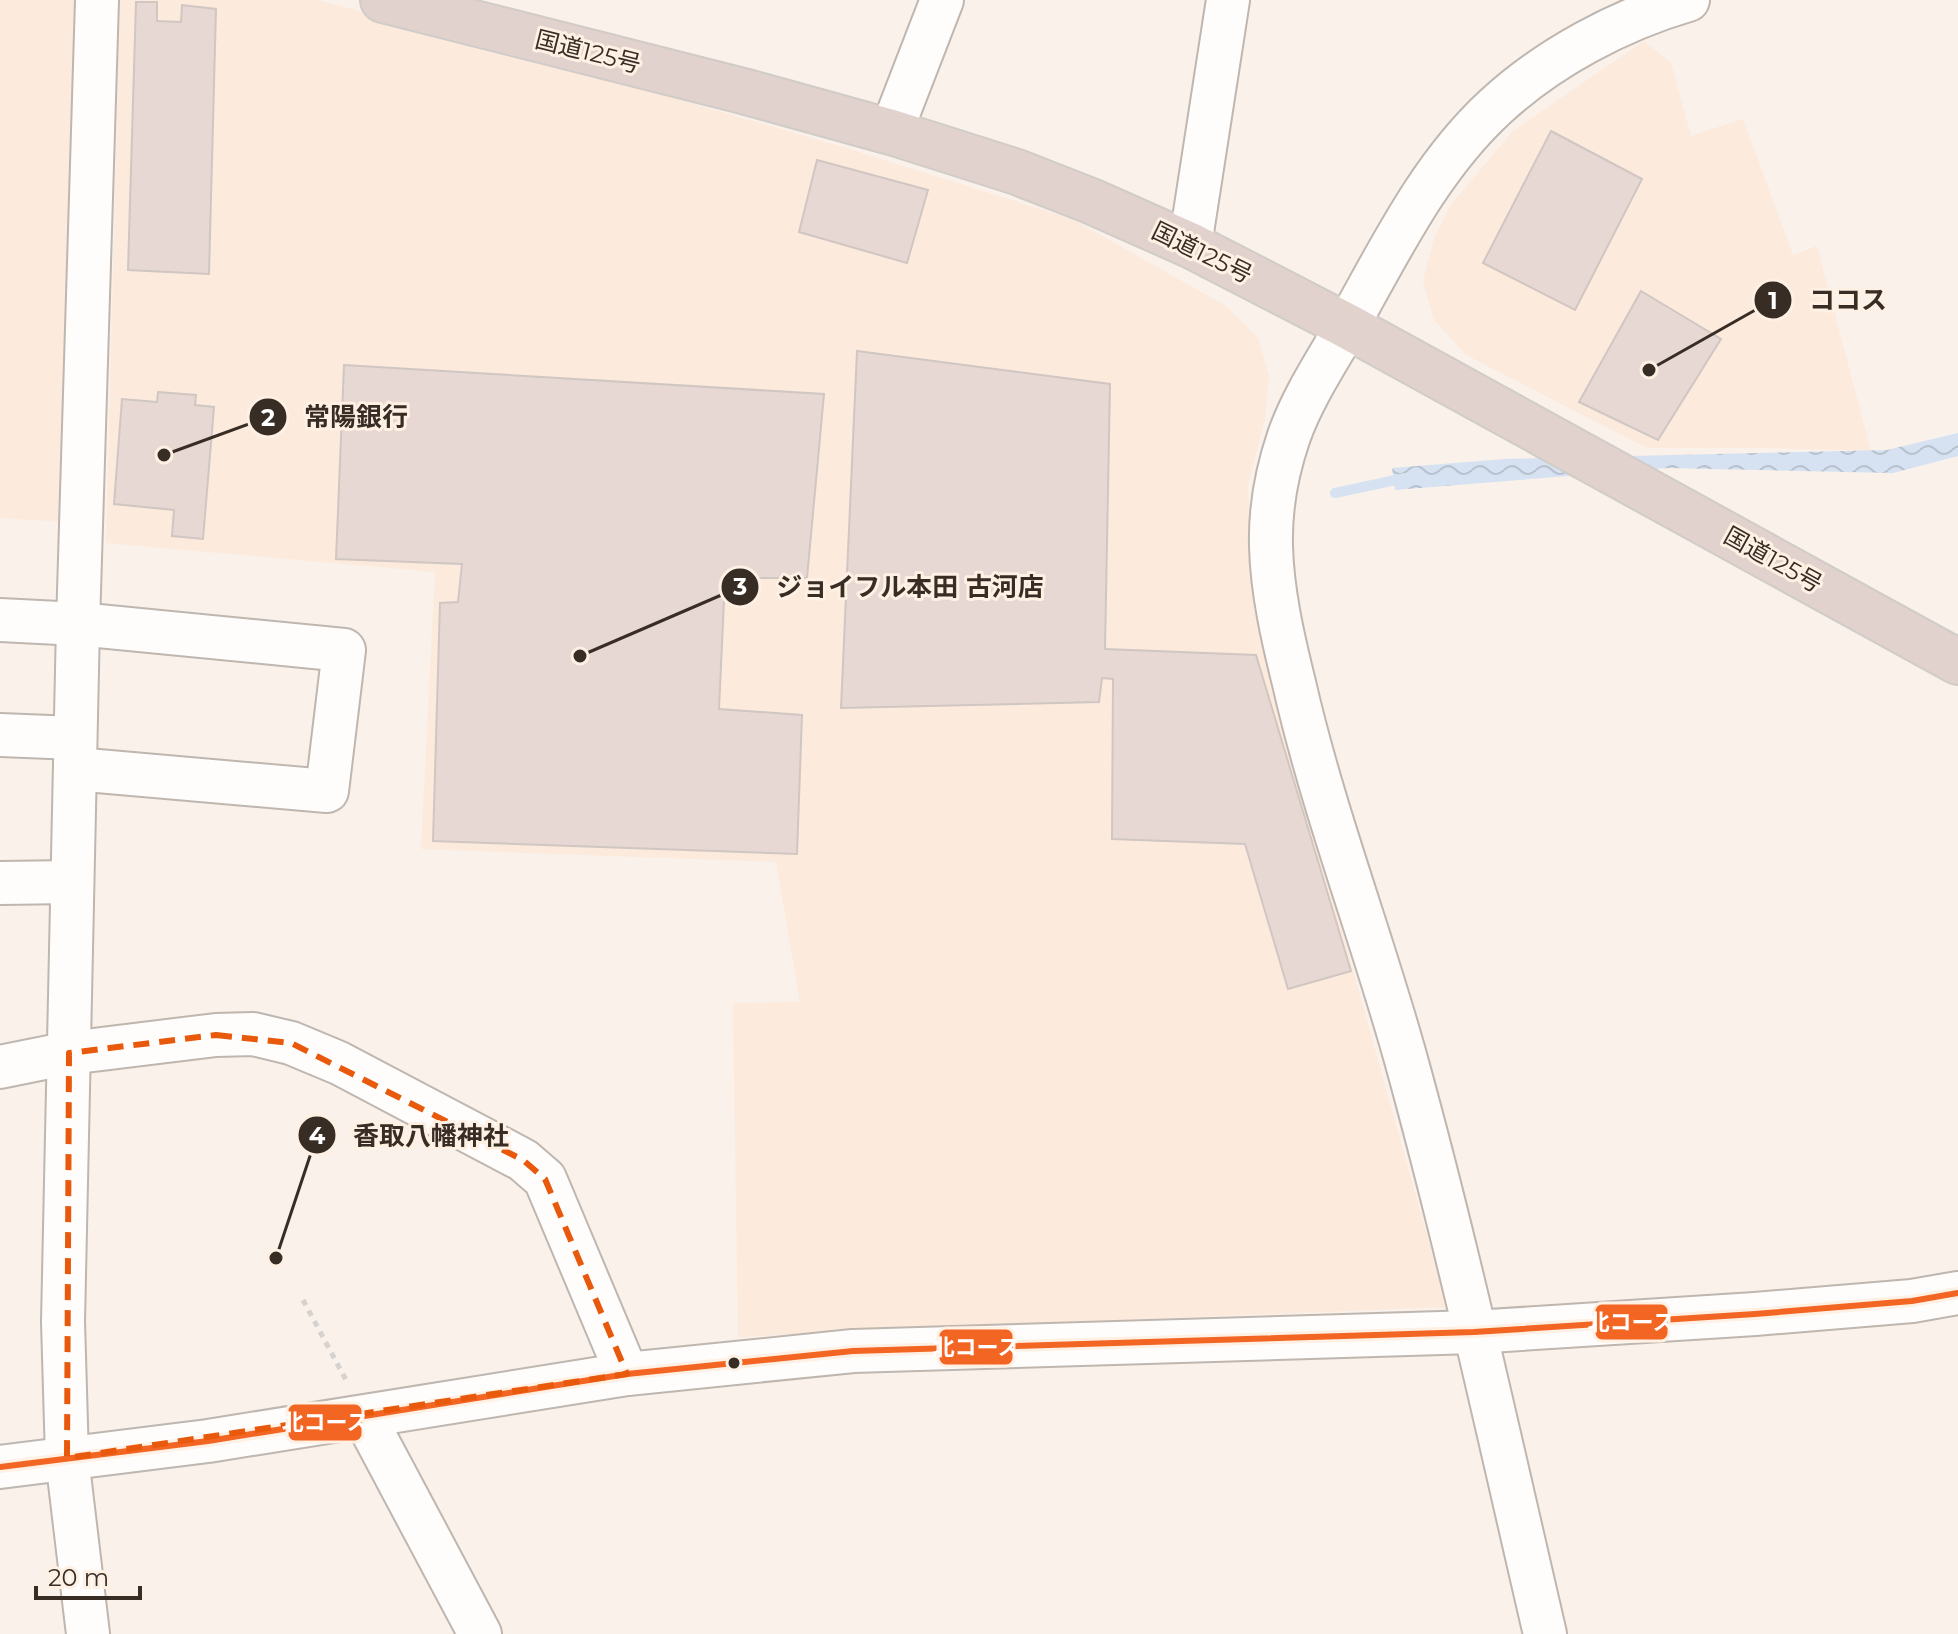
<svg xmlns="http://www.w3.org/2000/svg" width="1958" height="1634" font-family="Montserrat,'Noto Sans JP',sans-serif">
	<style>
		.built { fill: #fceadc }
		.water { fill: url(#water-waves) }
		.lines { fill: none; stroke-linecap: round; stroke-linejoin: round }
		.stream { stroke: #d6e2f2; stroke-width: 10 }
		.building { fill: #e8d8d3; stroke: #d0c6c2; stroke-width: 2 }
		.minor-casing { stroke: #beb6af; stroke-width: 46 }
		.highway-casing { stroke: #d1ccc8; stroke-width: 48 }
		.path { stroke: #d6d2cf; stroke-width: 5; stroke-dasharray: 6 6; stroke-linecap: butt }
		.minor { stroke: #fefdfc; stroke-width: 42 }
		.highway { stroke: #e1d2cd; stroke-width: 44 }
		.bus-1-casing { stroke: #fff0e4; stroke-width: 12 }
		.bus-1 { stroke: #f26522; stroke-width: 6 }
		.marked { fill: none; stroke: #e8590c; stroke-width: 6; stroke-dasharray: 16 10; stroke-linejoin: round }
		.bus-dot { fill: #372d25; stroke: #fff0e4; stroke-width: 3 }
		.labels { text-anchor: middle; stroke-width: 6; stroke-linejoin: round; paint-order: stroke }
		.street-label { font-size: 24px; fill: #372d25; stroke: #fff0e4 }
		.leader { fill: none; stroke: #372d25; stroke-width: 3 }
		.callout-dot { fill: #372d25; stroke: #fff0e4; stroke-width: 3 }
		.mark-label { font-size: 24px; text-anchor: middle; font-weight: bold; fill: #fff }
		.callout-label { font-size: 26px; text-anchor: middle; font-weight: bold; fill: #372d25; stroke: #fff0e4; stroke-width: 6; stroke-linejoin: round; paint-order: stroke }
		.line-badge { stroke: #fff0e4; stroke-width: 3 }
		.badge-label { font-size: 22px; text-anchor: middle; font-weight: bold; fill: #fff }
	</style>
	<defs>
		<pattern id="water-waves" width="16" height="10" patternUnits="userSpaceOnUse" patternTransform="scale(2)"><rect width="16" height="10" fill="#d6e2f2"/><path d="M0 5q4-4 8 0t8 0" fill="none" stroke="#b8c2cf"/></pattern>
	</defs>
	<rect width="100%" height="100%" fill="#f9f1ea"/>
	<g class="built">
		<path d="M0,0H78L65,522L0,518Z"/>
		<path d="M120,0H317L475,41L836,145L1072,219L1226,306L1258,338L1269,376L1265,419L1248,485L1252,574L1283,720L1447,1307L937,1327L738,1337L733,1003L800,1002L776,862L421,849L435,572L106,543Z"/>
		<path d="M1644,41L1671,63L1691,136L1743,119L1793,255L1817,246L1871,451L1771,448H1647L1466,355L1434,320L1423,281L1434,239L1450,206L1513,131Z"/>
	</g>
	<path class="water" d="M1958,433V456L1893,473L1668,468L1395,490L1392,468L1505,459L1887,450Z"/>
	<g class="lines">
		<path class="stream" d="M1335,493L1405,478"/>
	</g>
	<g class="building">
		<path d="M136,2H157V21L181,22L182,5L216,9L209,274L128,270Z"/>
		<path d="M1551,131L1642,179L1575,310L1483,263Z"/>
		<path d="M817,160L928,190L907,263L799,232Z"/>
		<path d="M1641,291L1721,339L1658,440L1579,402Z"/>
		<path d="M857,351L1110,384L1105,649L1256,655L1351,971L1288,989L1245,844L1112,839L1113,679L1102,678L1099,702L841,708Z"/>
		<path d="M344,365L824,394L807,578H725L719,709L802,715L797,854L433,841L440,603L458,602L462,564L336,559Z"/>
		<path d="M158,392L196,395L195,405L214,407L203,539L172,536L174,510L114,504L122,399L157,402Z"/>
	</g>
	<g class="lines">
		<defs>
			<g id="minor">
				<path d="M891,132L942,0"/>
				<path d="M1190,245L1228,0"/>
				<path d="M0,620L78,624L344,650L327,791L75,769"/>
				<path d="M0,735L75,738"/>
				<path d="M0,883L72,882"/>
				<path d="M0,1067L69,1053L216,1035L253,1034L291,1043L339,1063L523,1160L545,1179L627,1374"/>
				<path d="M365,1418L480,1634"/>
				<path d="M0,1467L208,1441L627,1374L853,1351L1474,1332L1755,1314L1912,1301L1958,1293"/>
				<path d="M88,1634L67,1458L63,1322L78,624L97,0"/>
				<path d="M1545,1634C1500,1441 1458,1247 1405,1056C1370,931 1323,810 1294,683C1283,639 1272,591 1271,546C1270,509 1277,471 1289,436C1303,396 1329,358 1350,321C1392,246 1431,166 1495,107C1548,58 1619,20 1688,0"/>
			</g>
			<path id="highway" d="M383,0L743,91L891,132L1017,172L1091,201L1190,245L1347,326L1958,662"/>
		</defs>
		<use href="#minor" class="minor-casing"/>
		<use href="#highway" class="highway-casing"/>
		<path class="path" d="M303,1300L346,1380"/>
		<use href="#minor" class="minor"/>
		<use href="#highway" class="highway"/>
		<defs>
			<path id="bus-1" d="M0,1467L208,1441L627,1374L853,1351L1474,1332L1755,1314L1912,1301L1958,1293"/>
		</defs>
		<use href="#bus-1" class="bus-1-casing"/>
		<use href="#bus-1" class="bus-1"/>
	</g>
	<path class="marked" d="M216,1035L291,1043L523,1160L545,1179L627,1374L67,1458L69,1053Z"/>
	<circle class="bus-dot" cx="734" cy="1363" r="7"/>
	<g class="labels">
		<g class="street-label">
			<text transform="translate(588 52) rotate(14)" y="8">国道125号</text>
			<text transform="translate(1202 253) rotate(26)" y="8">国道125号</text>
			<text transform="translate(1773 560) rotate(29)" y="8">国道125号</text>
		</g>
	</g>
	<path class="leader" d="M1649 370L1773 300M164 455L268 417M580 656L740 587M276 1258L317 1135"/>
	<g class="callout-dot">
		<circle cx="1649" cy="370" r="8"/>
		<circle cx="164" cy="455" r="8"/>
		<circle cx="580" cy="656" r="8"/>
		<circle cx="276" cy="1258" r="8"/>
		<circle cx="1773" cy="300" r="20"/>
		<circle cx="268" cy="417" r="20"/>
		<circle cx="740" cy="587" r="20"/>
		<circle cx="317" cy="1135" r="20"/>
	</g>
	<g class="mark-label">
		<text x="1773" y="309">1</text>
		<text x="268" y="426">2</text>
		<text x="740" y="595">3</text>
		<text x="317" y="1144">4</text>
	</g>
	<g class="callout-label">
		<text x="1848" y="309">ココス</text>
		<text x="356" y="426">常陽銀行</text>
		<text x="910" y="596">ジョイフル本田 古河店</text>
		<text x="431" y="1145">香取八幡神社</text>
	</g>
	<g class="line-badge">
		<rect x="1594" y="1303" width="75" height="38" rx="8" fill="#f26522"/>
		<rect x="938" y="1328" width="76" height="38" rx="8" fill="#f26522"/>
		<rect x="287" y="1403" width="76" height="39" rx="8" fill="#f26522"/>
	</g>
	<g class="badge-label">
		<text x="1631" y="1330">北コース</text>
		<text x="976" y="1355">北コース</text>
		<text x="325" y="1430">北コース</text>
	</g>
	<path d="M36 1586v12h104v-12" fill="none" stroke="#372d25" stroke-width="4"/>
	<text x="48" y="1586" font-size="24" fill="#372d25" stroke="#fff0e4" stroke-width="6" paint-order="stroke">20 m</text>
</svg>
